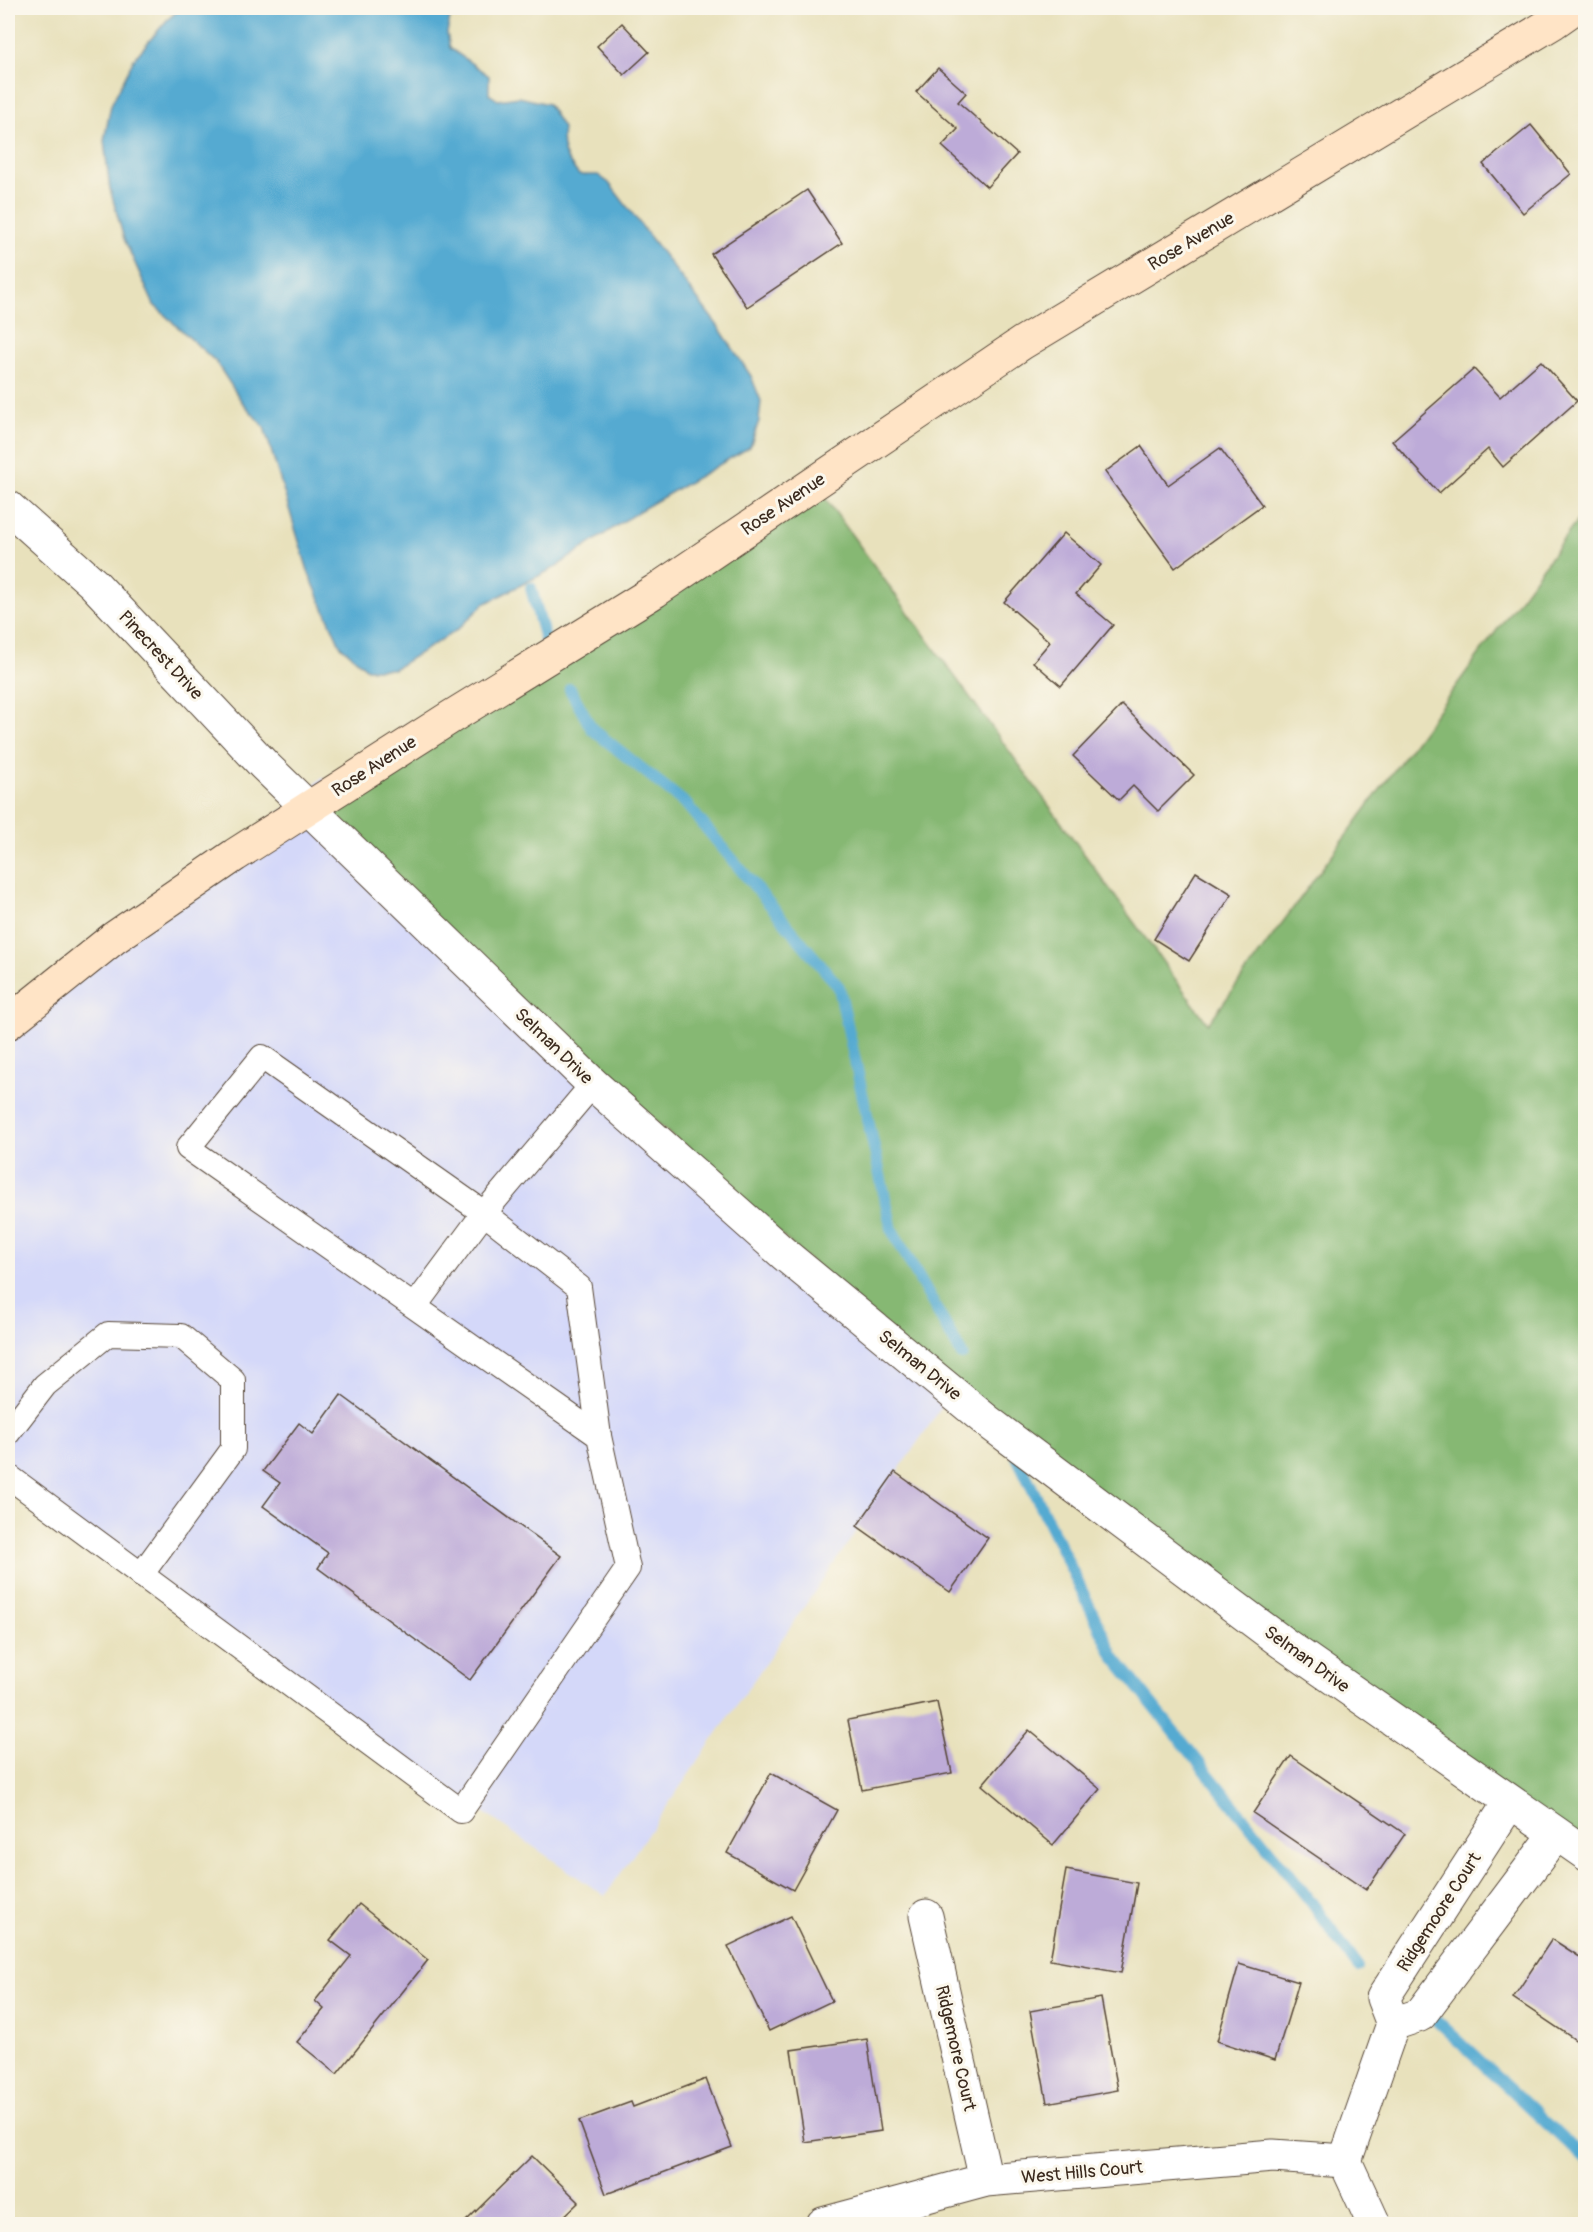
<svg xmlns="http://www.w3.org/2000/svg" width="1593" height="2232" font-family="Pangolin,sans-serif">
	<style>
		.built { fill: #d4d8f9 }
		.forest { fill: #86b873; stroke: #607148; stroke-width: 1.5 }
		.water { fill: #54aad1; stroke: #486a78; stroke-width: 1.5 }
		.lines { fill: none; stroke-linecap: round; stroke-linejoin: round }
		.stream { stroke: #54aad1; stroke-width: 12 }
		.building { fill: #bdabd8 }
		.lane-casing { stroke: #554536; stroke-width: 26 }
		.street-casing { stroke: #554536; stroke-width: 35 }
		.secondary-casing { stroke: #554536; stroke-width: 35 }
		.lane { stroke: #fff; stroke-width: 24 }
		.street { stroke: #fff; stroke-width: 33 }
		.secondary { stroke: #ffe4c6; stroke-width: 33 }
		.labels { text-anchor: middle; stroke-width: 6; stroke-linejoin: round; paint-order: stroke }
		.street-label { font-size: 18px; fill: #3b2a1e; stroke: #fbf7ec }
	</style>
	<rect width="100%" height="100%" fill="#fbf7ec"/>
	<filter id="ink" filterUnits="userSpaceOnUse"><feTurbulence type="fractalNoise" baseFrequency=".0167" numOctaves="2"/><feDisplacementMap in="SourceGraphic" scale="12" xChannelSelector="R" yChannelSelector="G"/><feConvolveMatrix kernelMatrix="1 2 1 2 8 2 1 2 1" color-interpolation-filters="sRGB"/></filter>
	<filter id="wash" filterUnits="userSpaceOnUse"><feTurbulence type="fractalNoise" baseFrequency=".008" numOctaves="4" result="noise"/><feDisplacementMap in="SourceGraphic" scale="24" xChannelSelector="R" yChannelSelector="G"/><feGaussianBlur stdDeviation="1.35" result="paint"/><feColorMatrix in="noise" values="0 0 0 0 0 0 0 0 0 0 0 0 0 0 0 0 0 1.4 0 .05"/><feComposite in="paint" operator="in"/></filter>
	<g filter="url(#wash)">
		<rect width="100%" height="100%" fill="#e8e1bc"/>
		<path class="built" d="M323,777L443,923L946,1401L605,1896L8,1485V1047L29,1019Z"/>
		<path class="forest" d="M814,483L1208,1024L1585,510V1854L987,1421L310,809Z"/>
		<path class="water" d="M181,8H452L447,33L450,48L489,76V94L498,100L519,97L548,104L563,128C560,150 565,158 579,175H598L609,183L718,326L751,376L761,401L759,421L750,447L639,511L554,568L484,604L457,630L394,669H367L340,645L309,574L264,427L242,402L216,362L154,305L124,239L110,189L104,141L111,105L134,59L167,20Z"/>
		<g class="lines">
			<g class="stream">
				<path d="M531,588L546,643"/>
				<path d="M570,689L592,729L686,804L839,987L892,1230L962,1355"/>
				<path d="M1015,1453L1114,1657L1312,1903L1358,1967"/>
				<path d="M1436,2020L1586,2160"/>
			</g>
		</g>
		<g id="blocks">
			<g class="building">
				<path d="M622,23L649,52L624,75L597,46Z"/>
				<path d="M938,68L966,93L958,102L1017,154L987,187L942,146L958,129L916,92Z"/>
				<path d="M1531,125L1571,174L1523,213L1483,164Z"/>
				<path d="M807,190L842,243L747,307L711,254Z"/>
				<path d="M1541,361L1577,401L1503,467L1488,449L1439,493L1392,441L1474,369L1500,397Z"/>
				<path d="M1141,446L1168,485L1220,448L1262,505L1175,568L1105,472Z"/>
				<path d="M1064,533L1101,565L1076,594L1113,625L1061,686L1033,662L1050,642L1004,602Z"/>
				<path d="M1122,705L1194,775L1158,811L1133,786L1119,800L1073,756Z"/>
				<path d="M1196,872L1232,894L1189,961L1154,939Z"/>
				<path d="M341,1395L561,1556L470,1680L318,1568L328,1553L263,1506L280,1483L263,1471L299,1423L313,1434Z"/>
				<path d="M895,1472L988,1538L950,1592L857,1526Z"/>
				<path d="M937,1702L952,1773L862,1790L848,1720Z"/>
				<path d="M1029,1730L1100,1789L1053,1845L982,1785Z"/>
				<path d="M1291,1756L1405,1834L1366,1890L1253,1813Z"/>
				<path d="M771,1773L837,1810L793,1890L727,1853Z"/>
				<path d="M1066,1870L1137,1883L1121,1973L1050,1960Z"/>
				<path d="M359,1904L428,1960L337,2074L297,2042L324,2009L315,2001L351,1956L330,1940Z"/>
				<path d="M791,1916L832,2001L769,2031L728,1946Z"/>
				<path d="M1552,1939L1586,1961V2047L1513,1998Z"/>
				<path d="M1239,1964L1299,1982L1275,2060L1217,2041Z"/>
				<path d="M1101,1998L1118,2090L1047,2103L1030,2011Z"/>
				<path d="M867,2039L881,2131L805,2142L791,2050Z"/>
				<path d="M706,2079L732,2147L606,2194L579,2121L631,2102L633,2107Z"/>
				<path d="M532,2156L579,2202L556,2224H463Z"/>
			</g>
		</g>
	</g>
	<g filter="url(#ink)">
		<use href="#blocks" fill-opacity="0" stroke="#554536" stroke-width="1.5"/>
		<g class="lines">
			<defs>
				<g id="lane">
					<path d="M415,1306L484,1213L579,1287L599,1436"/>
					<path d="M8,1433L45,1385L108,1334L181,1336L233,1380V1449L141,1575"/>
					<path d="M8,1476L461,1811L628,1568L599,1436L188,1148L262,1057L484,1213L593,1084"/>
				</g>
				<g id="street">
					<path d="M8,507L94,584L264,765L593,1084L784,1254L987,1421L1283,1643L1586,1854"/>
					<path d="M926,1916L986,2180"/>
					<path d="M1393,2024L1420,2015L1556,1834"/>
					<path d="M1345,2161L1393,2024L1383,1998L1510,1802"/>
					<path d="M1345,2161L1374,2224"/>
					<path d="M823,2224L986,2180L1273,2156L1345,2161"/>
				</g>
				<path id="secondary" d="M8,1023L114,938L235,855L451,717L655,591L1022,343L1554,22L1574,8"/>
			</defs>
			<use href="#lane" class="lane-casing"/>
			<use href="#street" class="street-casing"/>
			<use href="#secondary" class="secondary-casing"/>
			<use href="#lane" class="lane"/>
			<use href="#street" class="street"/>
			<use href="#secondary" class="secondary"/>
		</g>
	</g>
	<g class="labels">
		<g class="street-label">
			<text transform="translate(1191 241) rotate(-31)" y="6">Rose Avenue</text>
			<text transform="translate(783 504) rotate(-34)" y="6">Rose Avenue</text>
			<text transform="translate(161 655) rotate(47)" y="6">Pinecrest Drive</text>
			<text transform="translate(374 766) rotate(-33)" y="6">Rose Avenue</text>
			<text transform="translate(554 1046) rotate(44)" y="6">Selman Drive</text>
			<text transform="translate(920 1365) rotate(39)" y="6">Selman Drive</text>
			<text transform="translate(1307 1659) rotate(36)" y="6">Selman Drive</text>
			<text transform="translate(1439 1912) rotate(-57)" y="6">Ridgemoore Court</text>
			<text transform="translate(956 2048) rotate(77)" y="6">Ridgemore Court</text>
			<text transform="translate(1082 2172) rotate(-5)" y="6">West Hills Court</text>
		</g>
	</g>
	<rect width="1593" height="2232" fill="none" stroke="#fbf7ec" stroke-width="30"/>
</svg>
